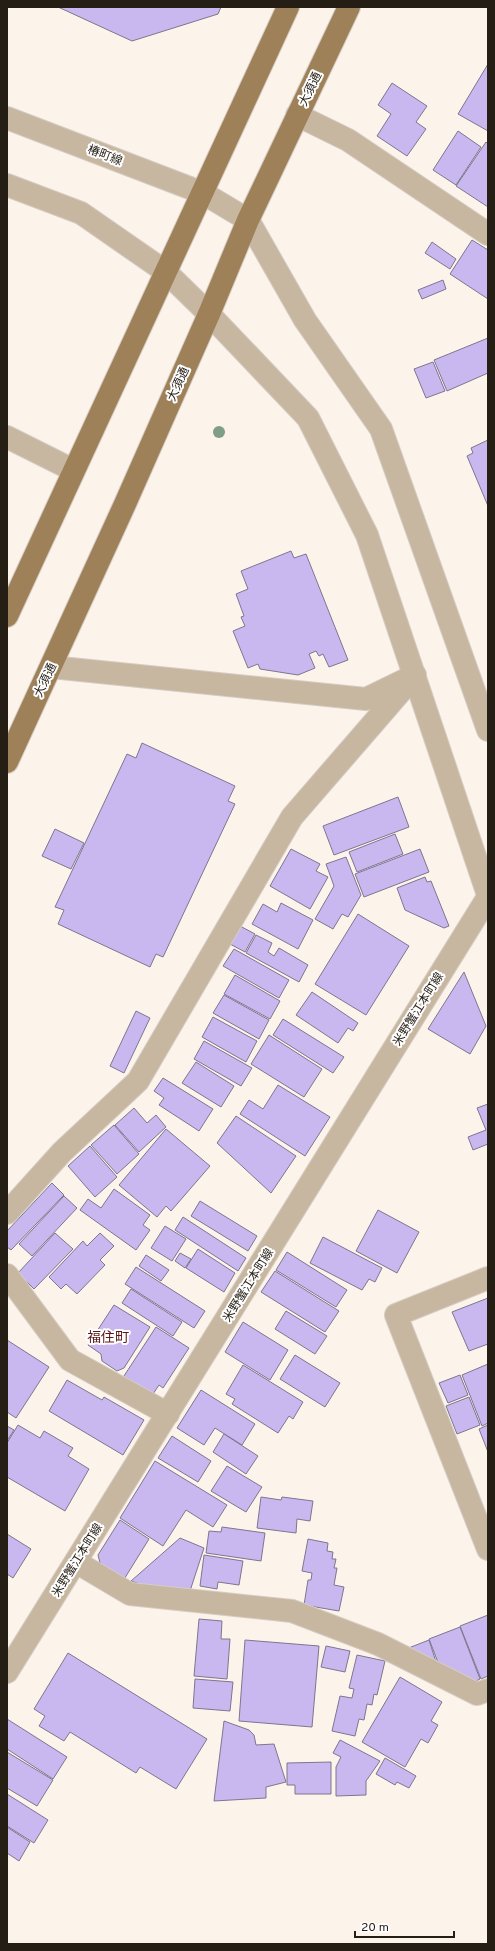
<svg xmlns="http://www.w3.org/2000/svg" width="495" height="1951" font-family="Overpass,'Noto Sans JP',sans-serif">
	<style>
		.building { fill: #c8b8ef; stroke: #7c768f }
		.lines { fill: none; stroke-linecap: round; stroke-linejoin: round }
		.minor-casing { stroke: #d5cdc4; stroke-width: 24 }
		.tertiary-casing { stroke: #d5cdc4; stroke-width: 24 }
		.primary-casing { stroke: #d5cdc4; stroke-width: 24 }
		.minor { stroke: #c7b7a1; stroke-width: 22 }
		.tertiary { stroke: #c7b7a1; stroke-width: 22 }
		.primary { stroke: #9f8159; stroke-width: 22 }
		.tree { fill: #7f9e86 }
		.labels { text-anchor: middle; stroke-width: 4; stroke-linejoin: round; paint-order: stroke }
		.street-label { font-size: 12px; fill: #251e15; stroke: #fff }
		.quarter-label { font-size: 14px; fill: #5d1818; stroke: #fff }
	</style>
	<rect width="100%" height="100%" fill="#fcf4eb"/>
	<g class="building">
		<path d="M58,7H221L218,14L132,41Z"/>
		<path d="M488,64V131L458,114Z"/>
		<path d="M392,83L427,106L416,122L426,129L407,156L377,136L391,114L378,105Z"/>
		<path d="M458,131L481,147L456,185L433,170Z"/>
		<path d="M486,142L488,144V207L456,186Z"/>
		<path d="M472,240L488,250V299L450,274Z"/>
		<path d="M432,242L456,259L450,269L425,253Z"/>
		<path d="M443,280L446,289L422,299L418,290Z"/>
		<path d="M488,338V373L447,391L434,360Z"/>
		<path d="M433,362L445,391L426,398L414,369Z"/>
		<path d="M488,440V506L467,456L473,453L471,448Z"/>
		<path d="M291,551L294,558L306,554L348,660L329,667L323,654L319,656L316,651L309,654L315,668L298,675L260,669L258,664L248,668L233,631L245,626L241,617L244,616L236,594L248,589L241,571Z"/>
		<path d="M142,743L235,786L228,801L235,804L163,957L156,954L150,967L58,924L64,910L55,907L127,754L136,758Z"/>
		<path d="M398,797L409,827L334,855L323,826Z"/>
		<path d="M55,829L84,843L71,869L42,856Z"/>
		<path d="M395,834L403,854L357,872L349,852Z"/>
		<path d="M291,849L320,864L316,871L328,877L310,909L270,886Z"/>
		<path d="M420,849L429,872L364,897L355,874Z"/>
		<path d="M346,857L361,895L348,917L342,914L333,929L315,919L334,886L326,864Z"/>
		<path d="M425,877L427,882L431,881L449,926L444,928L405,910L397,888Z"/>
		<path d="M281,903L313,920L298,949L252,924L263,904L277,912Z"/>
		<path d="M358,914L409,946L366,1015L315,984Z"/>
		<path d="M240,926L255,934L245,952L230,944Z"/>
		<path d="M256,935L272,943L268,952L274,956L279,948L308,965L299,982L246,953Z"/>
		<path d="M234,949L289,980L279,998L223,966Z"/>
		<path d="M464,972L486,1026L470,1054L428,1029Z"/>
		<path d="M235,975L280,1001L270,1019L224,994Z"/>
		<path d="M312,992L358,1023L353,1031L348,1028L338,1043L296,1015Z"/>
		<path d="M224,995L269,1020L259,1039L213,1013Z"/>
		<path d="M136,1011L150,1018L124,1073L110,1066Z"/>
		<path d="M213,1017L257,1041L246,1062L202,1037Z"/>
		<path d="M283,1019L344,1057L333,1073L273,1035Z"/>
		<path d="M269,1035L322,1069L304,1097L251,1064Z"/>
		<path d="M204,1041L252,1068L241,1086L194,1059Z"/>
		<path d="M196,1062L234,1086L221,1107L182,1083Z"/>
		<path d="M163,1078L213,1109L199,1131L159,1105L164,1098L154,1091Z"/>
		<path d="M278,1085L330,1117L305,1156L240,1114L249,1100L263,1109Z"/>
		<path d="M488,1104V1144L473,1150L468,1137L486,1130L477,1108Z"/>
		<path d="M134,1108L147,1123L156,1115L166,1127L139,1152L115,1125Z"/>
		<path d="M236,1116L296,1156L271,1193L217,1143Z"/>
		<path d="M114,1125L139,1154L117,1174L91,1145Z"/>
		<path d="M166,1129L210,1166L171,1211L166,1206L157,1217L119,1185Z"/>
		<path d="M90,1146L117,1177L95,1197L68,1166Z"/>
		<path d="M52,1183L64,1195L11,1250L7,1247V1231Z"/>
		<path d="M114,1189L150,1215L143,1225L150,1230L136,1250L80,1210L88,1199L101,1208Z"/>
		<path d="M64,1196L77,1208L32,1256L19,1244Z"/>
		<path d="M200,1201L257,1236L248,1251L191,1216Z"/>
		<path d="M378,1210L419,1232L397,1273L356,1251Z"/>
		<path d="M183,1217L246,1258L238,1271L175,1230Z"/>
		<path d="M165,1226L186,1239L172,1261L151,1248Z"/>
		<path d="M55,1233L73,1249L34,1289L18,1273Z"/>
		<path d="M100,1233L114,1246L100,1260L105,1265L77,1294L66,1284L61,1289L49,1277L83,1241L87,1246Z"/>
		<path d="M323,1237L382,1268L375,1282L369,1279L362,1290L310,1263Z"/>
		<path d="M198,1249L235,1273L224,1292L186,1268Z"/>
		<path d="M287,1252L347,1290L336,1307L276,1270Z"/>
		<path d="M180,1253L191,1259L185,1268L175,1261Z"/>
		<path d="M146,1255L169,1270L161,1281L139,1266Z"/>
		<path d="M136,1267L205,1311L194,1328L125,1284Z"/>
		<path d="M275,1271L339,1311L325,1332L261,1292Z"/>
		<path d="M131,1289L182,1322L173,1336L122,1303Z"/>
		<path d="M488,1298V1344L469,1351L452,1312Z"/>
		<path d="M114,1305L150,1327L124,1368L117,1371L102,1361L101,1354L88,1345Z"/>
		<path d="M286,1311L327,1336L315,1354L275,1329Z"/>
		<path d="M243,1322L288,1350L270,1380L225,1352Z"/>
		<path d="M156,1327L189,1348L163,1388L159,1385L151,1397L122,1379Z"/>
		<path d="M7,1340L49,1367L16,1418L7,1412Z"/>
		<path d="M295,1355L340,1383L325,1407L280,1379Z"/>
		<path d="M488,1364V1423L482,1426L462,1375Z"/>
		<path d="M243,1365L303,1402L293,1419L289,1416L278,1433L232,1404L235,1399L226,1394Z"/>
		<path d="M460,1375L468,1395L448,1403L439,1383Z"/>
		<path d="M67,1380L102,1400L104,1397L144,1420L123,1455L49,1411Z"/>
		<path d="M201,1390L255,1424L242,1445L215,1428L204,1445L177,1428Z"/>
		<path d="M469,1397L480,1425L457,1434L446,1406Z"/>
		<path d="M18,1425L40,1438L44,1431L73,1448L68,1456L89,1469L65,1511L7,1477V1443Z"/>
		<path d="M488,1425V1452L479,1429Z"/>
		<path d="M7,1426L14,1430L7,1441Z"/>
		<path d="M224,1434L258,1456L246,1474L213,1452Z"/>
		<path d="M172,1436L211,1461L198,1482L158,1458Z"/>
		<path d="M155,1461L227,1505L213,1527L186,1510L163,1546L120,1518Z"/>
		<path d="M227,1466L262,1487L246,1512L211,1491Z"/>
		<path d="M261,1497L281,1500L282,1497L313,1501L310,1521L297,1519L296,1533L257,1528Z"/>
		<path d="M120,1520L149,1539L123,1581L101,1567L98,1555Z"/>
		<path d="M222,1527L265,1533L261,1561L206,1553L209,1531L221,1532Z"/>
		<path d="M7,1534L31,1549L13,1578L7,1574Z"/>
		<path d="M180,1538L204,1548L190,1591L153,1589L131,1581Z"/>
		<path d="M308,1539L328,1543L327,1551L333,1552L332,1559H336L334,1568H337L334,1585L344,1587L339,1611L304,1605L308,1580H311L312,1573L302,1571Z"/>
		<path d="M204,1555L243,1561L239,1585L218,1582L217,1589L200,1586Z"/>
		<path d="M488,1615V1676L481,1679L460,1626Z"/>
		<path d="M199,1619L222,1621L221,1639H230L227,1679L194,1676Z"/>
		<path d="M460,1627L480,1679L472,1683L439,1665L429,1639Z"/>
		<path d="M245,1640L319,1646L312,1727L239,1721Z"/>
		<path d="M429,1640L437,1665L406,1649Z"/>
		<path d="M326,1646L350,1651L345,1672L321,1667Z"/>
		<path d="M68,1653L207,1739L176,1789L140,1767L136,1773L70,1732L64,1741L39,1726L45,1716L34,1709Z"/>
		<path d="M357,1655L385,1661L377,1695L374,1694L372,1705L367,1704L364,1720L359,1719L355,1736L332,1731L340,1696L352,1698L354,1689L349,1688Z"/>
		<path d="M400,1677L442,1702L431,1721L438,1725L428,1743L421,1739L405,1767L362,1742Z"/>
		<path d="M195,1679L233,1682L230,1711L193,1708Z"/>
		<path d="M7,1719L67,1757L53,1779L7,1749Z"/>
		<path d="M224,1721L249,1730L254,1735L256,1745L274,1744L286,1782L266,1787V1798L214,1801Z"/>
		<path d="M340,1740L380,1761L366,1781V1795L336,1796V1767L341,1757L333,1753Z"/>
		<path d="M7,1752L53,1780L37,1806L7,1788Z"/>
		<path d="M385,1758L416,1776L409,1788L397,1782L395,1785L376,1774Z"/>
		<path d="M331,1762V1794H295V1785H287V1763Z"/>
		<path d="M7,1794L48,1820L34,1843L7,1826Z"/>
		<path d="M7,1827L30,1842L19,1861L7,1853Z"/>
	</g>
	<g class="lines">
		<defs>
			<g id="minor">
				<path d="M297,115L348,140L488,234"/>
				<path d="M7,437L73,470"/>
				<path d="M51,667L366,699L405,680"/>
				<path d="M7,1213L62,1152L138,1081L292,817L415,675"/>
				<path d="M7,1275L70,1360L168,1414"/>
				<path d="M488,1278L396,1315L488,1549"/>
				<path d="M76,1562L130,1594L292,1611L378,1644L477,1694L488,1690"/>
				<path d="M7,1672L488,897"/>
			</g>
			<g id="tertiary">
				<path d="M7,118L203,193L248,220L305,320L381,429L488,730"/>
				<path d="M7,185L81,213L166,272L209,314L308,418L367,535L488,895"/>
			</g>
			<g id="primary">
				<path d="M7,616L288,7"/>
				<path d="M7,762L125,504L209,314L248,220L349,7"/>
			</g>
		</defs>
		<use href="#minor" class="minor-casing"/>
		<use href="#tertiary" class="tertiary-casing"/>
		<use href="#primary" class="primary-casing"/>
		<use href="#minor" class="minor"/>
		<use href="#tertiary" class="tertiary"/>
		<use href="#primary" class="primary"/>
	</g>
	<circle class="tree" cx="219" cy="432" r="6"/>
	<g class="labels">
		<g class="street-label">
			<text transform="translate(310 89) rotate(-64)" y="4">大須通</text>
			<text transform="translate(105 155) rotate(21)" y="4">椿町線</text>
			<text transform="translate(178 384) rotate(-66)" y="4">大須通</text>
			<text transform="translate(45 680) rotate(-65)" y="4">大須通</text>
			<text transform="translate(418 1009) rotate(-58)" y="4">米野蟹江本町線</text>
			<text transform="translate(248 1285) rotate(-58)" y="4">米野蟹江本町線</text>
			<text transform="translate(77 1560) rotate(-58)" y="4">米野蟹江本町線</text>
		</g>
		<g class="quarter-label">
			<text x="108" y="1342">福住町</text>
		</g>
	</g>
	<rect width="495" height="1951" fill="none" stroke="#251e15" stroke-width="16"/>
	<path d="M355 1931v6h99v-6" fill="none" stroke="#251e15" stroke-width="2"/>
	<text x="361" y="1931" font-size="12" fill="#251e15" stroke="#ffffff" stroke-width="3" paint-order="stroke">20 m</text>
</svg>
